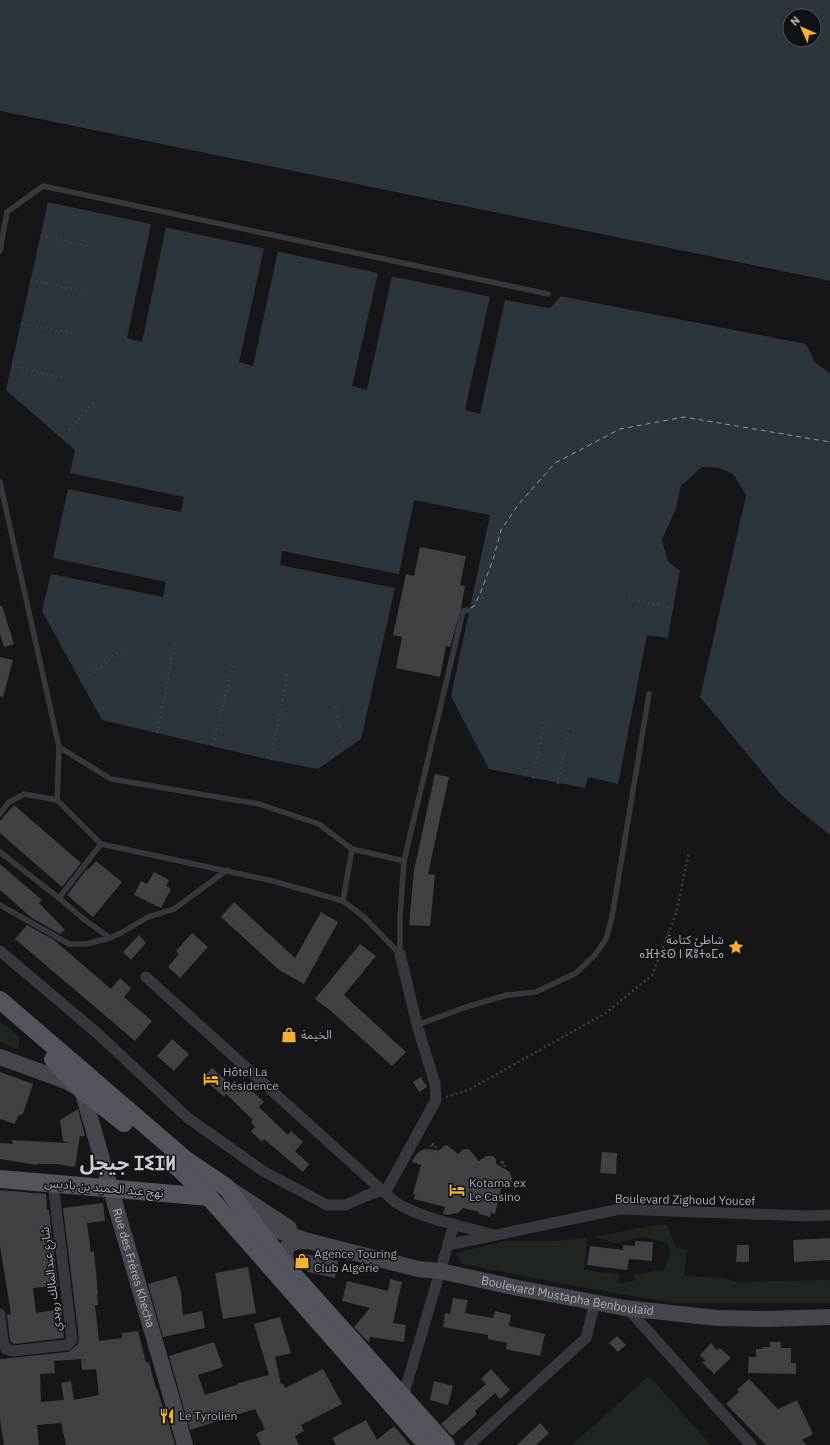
<svg xmlns="http://www.w3.org/2000/svg" width="830" height="1445" font-family="'IBM Plex Sans','Noto Sans Arabic','Noto Sans Tifinagh',sans-serif">
	<style>
		.green { fill: #1e261f }
		.water { fill: #2c353c; fill-rule: evenodd }
		.pier { fill: #161618 }
		.lines { fill: none; stroke-linecap: round; stroke-linejoin: round }
		.ferry { stroke: #7f9bb3; stroke-width: 1; stroke-dasharray: 5 4; stroke-linecap: butt }
		.building { fill: #404145; fill-rule: evenodd }
		.path { stroke: #3d3f44; stroke-width: 2.5; stroke-dasharray: 2 3; stroke-linecap: butt }
		.service { stroke: #37383d; stroke-width: 5.5 }
		.minor { stroke: #37383d; stroke-width: 11 }
		.secondary { stroke: #45474d; stroke-width: 16 }
		.primary { stroke: #53555c; stroke-width: 18 }
		.labels { text-anchor: middle; stroke-width: 3; stroke-linejoin: round; paint-order: stroke }
		.poi-label { font-size: 12px; fill: #a8adb8; stroke: #111113; text-anchor: start }
		.street-label { font-size: 12px; fill: #a8adb8; stroke: #111113 }
		.town-label { font-size: 20px; font-weight: bold; fill: #c9ccd4; stroke: #111113 }
	</style>
	<rect width="100%" height="100%" fill="#161618"/>
	<g class="green">
		<path d="M0,1021L20,1038L18,1049L0,1042Z"/>
		<path d="M655,1225H667L676,1248L687,1249L684,1276L724,1278L739,1282L830,1280V1303H673L575,1286L462,1264L456,1253L504,1241H552L587,1238L584,1270L619,1274L620,1284L635,1280L634,1274L664,1270L670,1254L668,1243L643,1237L615,1243L594,1237Z"/>
		<path d="M649,1376L711,1445H572Z"/>
	</g>
	<g class="water">
		<path d="M0,0H830V281L0,111ZM790,16H814V40H790Z"/>
		<path d="M48,202L151,224L127,338L142,342L166,227L264,248L239,362L253,366L278,251L378,273L352,386L367,390L392,276L490,296L465,410L480,414L505,300L550,308L560,296L806,344L815,362L830,373V835L782,796L700,697L746,495C732,471 730,468 702,467L681,486L676,509L662,540L668,561L680,571L668,638L647,635L618,784L588,777L585,788L489,769L451,696L490,515L414,500L399,574L282,551L280,565L395,588L361,739L318,769L271,760L102,720L42,611L51,574L163,597L166,582L53,558L68,489L181,512L184,497L70,473L75,450L6,390Z"/>
	</g>
	<g class="pier">
		<path d="M0,111L830,281V283L0,113Z"/>
		<path d="M48,200L151,222L153,224L48,202Z"/>
		<path d="M166,225L264,246L266,249L164,227Z"/>
		<path d="M278,249L378,271L379,273L276,251Z"/>
		<path d="M392,274L491,294L492,297L390,276Z"/>
		<path d="M561,294L807,342L817,360L830,371V373L815,362L806,343L561,296L550,308L503,299L506,298L549,306Z"/>
		<path d="M702,467L718,468L733,474L746,495L699,700L698,697L744,495L732,476L717,470L702,469L683,487L678,510L664,540L670,560L682,571L670,638H668L680,571L668,561L662,540L676,509L681,486Z"/>
	</g>
	<g class="lines">
		<path class="ferry" d="M471,608L474,606L480,594L493,560L501,530L518,505L555,463L620,429L684,417L830,442"/>
	</g>
	<g class="building">
		<path d="M420,547L466,556L460,585L465,586L461,608L450,647L446,646L440,677L396,668L402,637L393,635L406,574L414,576Z"/>
		<path d="M0,606H2L14,644L4,647L0,634Z"/>
		<path d="M0,657L13,660L3,697L0,696Z"/>
		<path d="M435,774L449,777L428,874L435,875L430,926L409,925L414,870Z"/>
		<path d="M14,805L81,863L62,887L0,833V821Z"/>
		<path d="M96,861L122,882L93,917L67,895L87,869L88,870Z"/>
		<path d="M0,864L42,900L39,903L65,930L60,934L32,918L0,890Z"/>
		<path d="M154,872L169,880L166,886L171,889L161,908L134,895L141,881L147,884Z"/>
		<path d="M234,902L295,958L321,912L338,922L304,984L279,970L221,917Z"/>
		<path d="M27,925L54,940L111,989L120,978L131,988L124,997L152,1021L135,1041L15,939Z"/>
		<path d="M192,933L208,947L180,978L168,967L179,954L176,951Z"/>
		<path d="M139,935L146,943L131,960L123,952Z"/>
		<path d="M360,944L376,956L344,995L406,1052L392,1066L331,1011L315,999Z"/>
		<path d="M172,1039L189,1054L174,1071L157,1056Z"/>
		<path d="M212,1068L239,1092L245,1085L264,1102L259,1107L288,1135L291,1131L303,1142L295,1151L309,1164L303,1172L264,1139L262,1142L251,1131L255,1127L251,1122L253,1120L226,1094L224,1097L203,1078Z"/>
		<path d="M0,1072L33,1084L23,1114L18,1116L15,1124L0,1119Z"/>
		<path d="M421,1077L427,1087L419,1092L413,1082Z"/>
		<path d="M78,1109L85,1136H80L75,1167L57,1164H37V1165L0,1159V1143L13,1144L12,1140L69,1143L63,1141L60,1120Z"/>
		<path d="M446,1145L450,1147L458,1154L464,1149H469L479,1161L486,1156H493L496,1159V1164L510,1172L512,1179L510,1187L502,1185L495,1214L491,1213L490,1217L479,1214V1212L463,1208L458,1213L447,1215L443,1214L445,1207L414,1199L415,1194H413L421,1165L412,1162L415,1156L419,1152L424,1149L439,1150Z"/>
		<path d="M602,1152L617,1153L616,1174L600,1173Z"/>
		<path d="M0,1190L46,1194L47,1210H49L58,1286L33,1288L36,1313L61,1309L64,1338L13,1344L10,1340L7,1315L11,1314L0,1246Z"/>
		<path d="M103,1203L105,1221L87,1223L91,1252L94,1251L98,1294H97L98,1305H95L99,1341L122,1338V1333L138,1331L146,1363L149,1362L156,1389L157,1388L163,1408L164,1407L175,1445H66L61,1423L37,1425L39,1445H4L0,1419V1359L68,1352L77,1345L79,1339L63,1208ZM81,1359L82,1370L96,1369L99,1395L74,1400L71,1381L61,1383L64,1400L41,1402L40,1374L55,1373L54,1361Z"/>
		<path d="M830,1238V1260L794,1262L793,1240Z"/>
		<path d="M635,1241L653,1242L652,1261L629,1259L627,1270L587,1265L590,1246L623,1250V1245L635,1246Z"/>
		<path d="M737,1245H749V1262H736Z"/>
		<path d="M305,1254L338,1261L335,1278L308,1272L302,1264Z"/>
		<path d="M248,1267L256,1313L223,1319L215,1273Z"/>
		<path d="M176,1276L181,1292L183,1315L202,1311L205,1328L163,1337L148,1284Z"/>
		<path d="M390,1279L402,1282L393,1323L406,1325L404,1342L370,1337L369,1343L354,1327L370,1308L342,1301L347,1281L388,1291Z"/>
		<path d="M453,1298L468,1300L465,1313L493,1318L495,1311L511,1315L509,1326L545,1334L540,1356L506,1349L507,1343L488,1339V1335L443,1327L445,1313L450,1314Z"/>
		<path d="M280,1317L291,1353L275,1357L281,1384L283,1383L285,1388L323,1369L342,1404L301,1425L304,1431L295,1436L299,1445H261L256,1434L265,1429L255,1409L190,1430L169,1356L214,1342L223,1367L198,1375L205,1395L239,1384L238,1383L269,1375L254,1324Z"/>
		<path d="M617,1336L626,1345L618,1352L609,1343Z"/>
		<path d="M770,1342H781V1348H791V1363H796V1374L748,1373L749,1357H756V1349H762L763,1347H770Z"/>
		<path d="M711,1343L717,1350L720,1348L731,1358L714,1374L702,1362L706,1361L700,1355Z"/>
		<path d="M491,1369L510,1390L500,1399L495,1393L475,1411L477,1414L452,1436L441,1424L486,1384L481,1379Z"/>
		<path d="M749,1379L778,1409L797,1400L813,1434L802,1440L807,1445H766L726,1404L739,1392L737,1390Z"/>
		<path d="M434,1381L453,1386L448,1405L430,1400Z"/>
		<path d="M366,1420L377,1440L394,1426L410,1445H336L332,1438Z"/>
		<path d="M540,1423L549,1433L536,1445H517Z"/>
	</g>
	<g class="lines">
		<g class="path">
			<path d="M41,235L91,247"/>
			<path d="M31,280L81,291"/>
			<path d="M21,323L72,333"/>
			<path d="M12,366L62,378"/>
			<path d="M62,438L94,402"/>
			<path d="M628,599L673,608"/>
			<path d="M81,682L121,650"/>
			<path d="M335,706L345,750"/>
			<path d="M157,733L175,643"/>
			<path d="M213,745L235,658"/>
			<path d="M271,760L288,671"/>
			<path d="M533,778L545,719"/>
			<path d="M558,784L569,727"/>
			<path d="M446,1097L468,1090L606,1013L652,975L676,914L689,852"/>
			<path d="M432,1144L436,1145L434,1152L430,1151Z"/>
			<path d="M502,1162L505,1163L504,1170L500,1169Z"/>
		</g>
		<g class="service">
			<path d="M0,251L7,212L43,186L548,294"/>
			<path d="M0,482L59,747L57,800L101,844L273,881L343,901L364,917L400,954"/>
			<path d="M59,747L111,779L259,804L319,824L352,849L404,861"/>
			<path d="M0,814L8,803L24,794L57,800"/>
			<path d="M101,844L59,898L81,917L110,938"/>
			<path d="M0,852L59,898"/>
			<path d="M343,901L352,849"/>
			<path d="M0,905L69,944H86L110,938L121,933L148,917L174,909L227,870"/>
			<path d="M400,954V917L404,861L463,611L469,610"/>
			<path d="M417,1025L466,1007L507,995L536,992L576,973L595,955L606,939L612,917L649,694"/>
		</g>
		<g class="minor">
			<path d="M0,951L97,1033L188,1118L263,1171L327,1205H346L363,1197L382,1190"/>
			<path d="M146,977L395,1202C422,1219 464,1227 495,1235"/>
			<path d="M385,1193L436,1100L435,1084L417,1025L400,954"/>
			<path d="M448,1245L620,1209L806,1216L830,1215"/>
			<path d="M628,1309L751,1445"/>
			<path d="M0,1314L3,1342L6,1349L12,1351L67,1345L72,1340L53,1183"/>
			<path d="M403,1397L454,1224"/>
			<path d="M469,1445L586,1338L595,1302"/>
		</g>
		<g class="secondary">
			<path id="s1" d="M0,1057L66,1081L82,1090L185,1445"/>
			<path d="M231,1190L289,1228"/>
			<path id="s2" d="M247,1220L308,1241L418,1269L440,1271L518,1288L625,1308L717,1318L766,1319L830,1317"/>
			<path d="M289,1270C281,1249 286,1240 308,1241"/>
		</g>
		<g class="primary">
			<path d="M0,1000L186,1160L226,1187L289,1270L446,1445"/>
			<path d="M53,1059L82,1090L124,1123"/>
			<path d="M172,1162L209,1197L427,1445"/>
			<path d="M0,1179L209,1197"/>
		</g>
	</g>
	<defs>
		<symbol id="sight-bare" viewBox="-9 -9 18 18"><path d="M0-6L1.8-2.2L6-1.7L2.9 1.2L3.7 5.4L0 3.3L-3.7 5.4L-2.9 1.2L-6-1.7L-1.8-2.2Z" fill="#f2b134" stroke="#111113" stroke-width="2.5" paint-order="stroke"/></symbol>
		<symbol id="shop-bare" viewBox="-9 -9 18 18"><path d="M-5-2.5h2.3a2.7 3.5 0 0 1 5.4 0H5L5.5 6h-11ZM-1.5-2.5h3a1.5 2.3 0 0 0-3 0Z" fill="#f2b134" stroke="#111113" stroke-width="2.5" paint-order="stroke"/></symbol>
		<symbol id="hotel-bare" viewBox="-9 -9 18 18"><path d="M-6-4.5h1.5V1H6V5H4.5V3h-9V5H-6ZM-4 0a1.8 1.8 0 1 1 3.6 0ZM.5 0V-2.5h3Q6-2.5 6 0Z" fill="#f2b134" stroke="#111113" stroke-width="2.5" paint-order="stroke"/></symbol>
		<symbol id="restaurant-bare" viewBox="-9 -9 18 18"><path d="M-5-6h1v4h1v-4h1v4h1v-4h1v5L-1.5 .5V6h-2V.5L-5-1ZM5-6V6H3V1.5H1.5Q1.5-4 5-6Z" fill="#f2b134" stroke="#111113" stroke-width="2.5" paint-order="stroke"/></symbol>
	</defs>
	<g fill-rule="evenodd">
		<use href="#sight-bare" x="725" y="936" width="22" height="22"/>
		<use href="#shop-bare" x="278" y="1024" width="22" height="22"/>
		<use href="#hotel-bare" x="200" y="1068" width="22" height="22"/>
		<use href="#hotel-bare" x="446" y="1179" width="22" height="22"/>
		<use href="#shop-bare" x="291" y="1250" width="22" height="22"/>
		<use href="#restaurant-bare" x="156" y="1405" width="22" height="22"/>
	</g>
	<g class="labels">
		<g class="poi-label">
			<text x="724" y="944" text-anchor="end">شاطئ كتامة<tspan x="724" dy="14">ⴰⴼⵜⵉⵙ ⵏ ⴽⵓⵜⴰⵎⴰ</tspan></text>
			<text x="301" y="1039">الخيمة</text>
			<text x="223" y="1076">Hôtel La<tspan x="223" dy="14">Résidence</tspan></text>
			<text x="469" y="1187">Kotama ex<tspan x="469" dy="14">Le Casino</tspan></text>
			<text x="314" y="1258">Agence Touring<tspan x="314" dy="14">Club Algérie</tspan></text>
			<text x="179" y="1420">Le Tyrolien</text>
		</g>
		<g class="street-label">
			<text transform="translate(104 1188) rotate(5)" y="4">نهج عبد الحميد بن باديس</text>
			<text transform="translate(685 1200) rotate(1)" y="4">Boulevard Zighoud Youcef</text>
			<text dy="4" stroke="none"><textPath href="#s1" startOffset="274">Rue des Frères Khecha</textPath></text>
			<text transform="translate(51 1279) rotate(-97)" y="4">شارع عبدالمالك رويدي</text>
			<text dy="4" stroke="none"><textPath href="#s2" startOffset="330">Boulevard Mustapha Benboulaïd</textPath></text>
		</g>
		<g class="town-label">
			<text x="128" y="1170">جيجل ⵊⵉⵊⵍ</text>
		</g>
	</g>
	<g transform="translate(802 28) rotate(315)"><circle r="19" fill="#111113" stroke="#4d4f55"/>
	<path d="M0-3L7 15L0 10L-7 15Z" fill="#f2b134"/>
	<text y="-6" font-size="11" font-weight="bold" text-anchor="middle" fill="#a8adb8">N</text>
	</g>
</svg>
